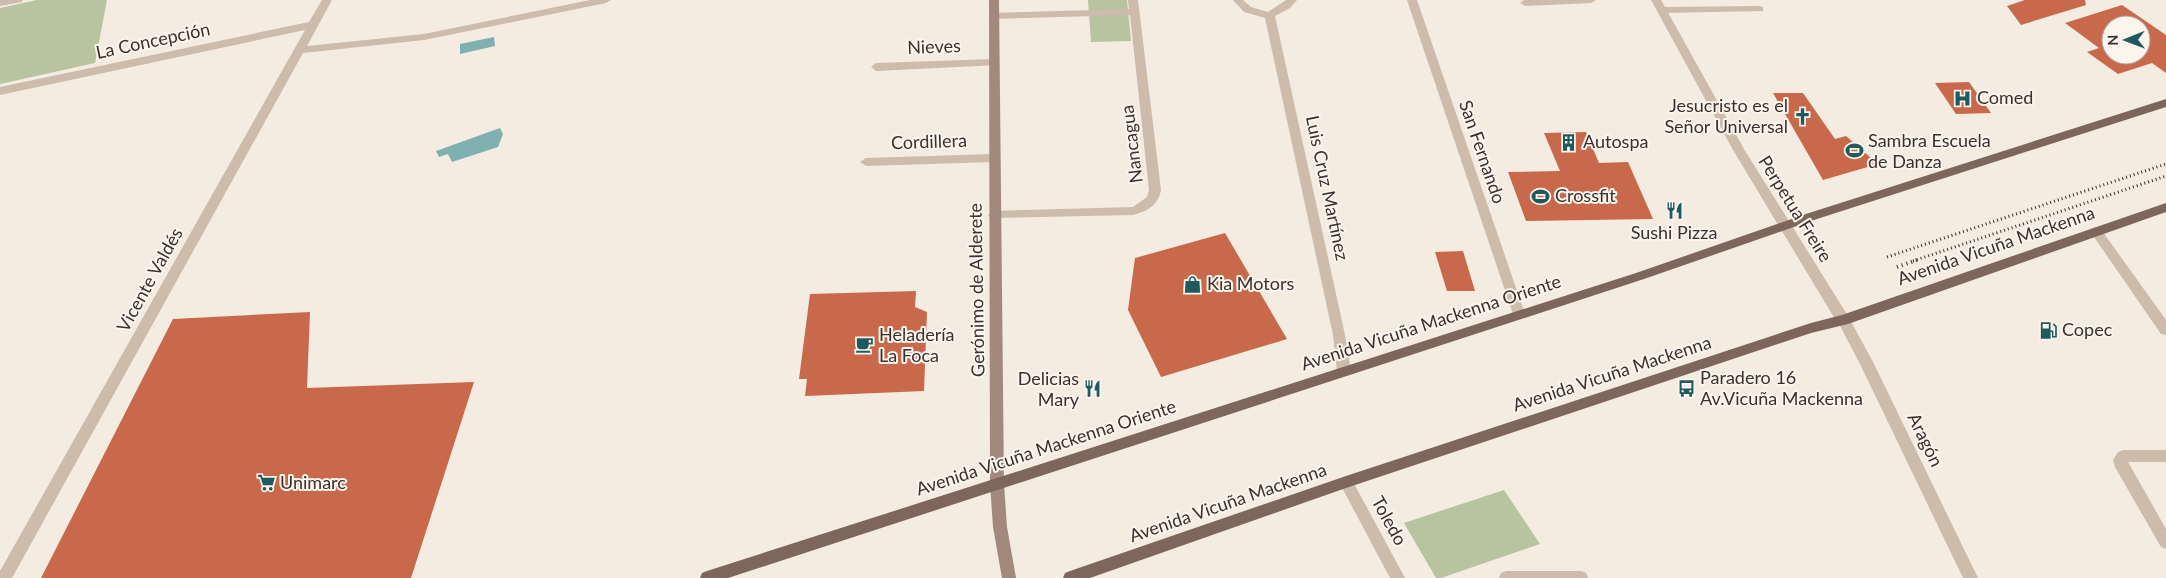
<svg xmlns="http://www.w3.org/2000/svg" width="2166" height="578" font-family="Lato,sans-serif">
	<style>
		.green { fill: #b8c4a0 }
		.water { fill: #7fb0b2 }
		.building { fill: #c8694b; fill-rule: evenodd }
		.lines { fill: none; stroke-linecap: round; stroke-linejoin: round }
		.minor { fill: #cdbbac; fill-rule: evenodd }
		.tertiary { fill: #cdbbac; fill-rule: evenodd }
		.secondary { fill: #a18a7d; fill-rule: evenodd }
		.primary { fill: #7d675c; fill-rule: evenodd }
		.rail-far1 { stroke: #3b302b; stroke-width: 3; stroke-dasharray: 1 3; stroke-linecap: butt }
		.rail { stroke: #3b302b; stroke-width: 4; stroke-dasharray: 1 4; stroke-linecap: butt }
		.labels { text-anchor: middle; stroke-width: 4; stroke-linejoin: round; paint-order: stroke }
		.street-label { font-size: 18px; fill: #3b302b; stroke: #fbf5ee }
		.poi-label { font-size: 18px; fill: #3b302b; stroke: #fbf5ee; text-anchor: start }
	</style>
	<rect width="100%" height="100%" fill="#f4ebe1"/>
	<g class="green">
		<path d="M37,0H107L95,63L0,84V8Z"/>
		<path d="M1088,0H1127L1131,41L1091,42Z"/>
		<path d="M1504,490L1540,544L1441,578H1436L1404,523Z"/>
	</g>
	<g class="water">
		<path d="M494,37L495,46L460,54V44Z"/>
		<path d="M500,128L503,134L498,147L452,162L448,154L439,157L436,151Z"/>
	</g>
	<g class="building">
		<path d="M2025,0H2085L2086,5L2021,25L2007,6Z"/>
		<path d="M2122,5L2166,35V73L2152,63L2118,74L2087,52L2099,48L2065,23ZM2111,25H2141V55H2111Z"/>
		<path d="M1969,82L1991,113L1956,114L1935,83Z"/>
		<path d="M1773,93H1803L1835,139L1846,136L1878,164L1823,180Z"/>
		<path d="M1586,132L1599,163L1628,162L1653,219L1526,221L1508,172L1560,171L1544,133Z"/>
		<path d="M1225,233L1287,339L1161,377L1128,310L1135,258Z"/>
		<path d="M1463,251L1475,291H1447L1435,252Z"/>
		<path d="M916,291L915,307L927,312L924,391L805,396L807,379H799L810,294Z"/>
		<path d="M310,312L307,388L474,382L411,578H41L173,319Z"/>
	</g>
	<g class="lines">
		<g class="minor">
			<path d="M0,0H23L22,2L0,6Z"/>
			<path d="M1128,0H1138L1161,190C1158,206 1147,211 1133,215L990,218L988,215L994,211L1133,207L1147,197L1149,190L1130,15L994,19L989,16L994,13L1129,9Z"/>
			<path d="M1233,0H1243L1251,7L1268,12L1286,0H1297L1290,8L1275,16L1345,335L1351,371L1349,375L1344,376L1339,375L1337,371L1333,335L1265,18L1244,12Z"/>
			<path d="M1407,0H1417L1525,314L1523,318H1515L1513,314Z"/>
			<path d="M1596,0L1591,3L1525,6L1520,3L1524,0Z"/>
			<path d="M1759,6L1763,7V11L1662,13L1657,10L1662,7Z"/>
			<path d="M994,59L998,61L999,63L998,65L876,71L871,67L876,63Z"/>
			<path d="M994,154L1000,158L994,162L866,166L860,162L866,158Z"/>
			<path d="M2096,227L2100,228L2166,320V335L2161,334L2092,234L2090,231L2092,228Z"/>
			<path d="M1843,315L1848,316L1873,362L1978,578H1963L1860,364L1837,320L1838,316Z"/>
			<path d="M2123,450H2166V462H2128L2166,529V549L2161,547L2115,467L2113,460L2118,452Z"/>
			<path d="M1346,476L1351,478L1405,578H1390L1339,482L1341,478Z"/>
			<path d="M1506,571H1581L1586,573L1588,578H1499L1501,573Z"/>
		</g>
		<g class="tertiary">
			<path d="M322,0H332L307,46L424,34L590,0H611L606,3L424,40L303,53L12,578H0V571L305,30L0,95V87L309,22Z"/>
			<path d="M1651,0H1661L1744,149L1848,316L1849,320L1848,324H1838L1733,150Z"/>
		</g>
		<path class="secondary" d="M989,0H999L1004,484L1007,527L1016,578H1002L993,527L990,484Z"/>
		<g class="primary">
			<path d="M2166,99V107L1817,219L1644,279L728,578H700L702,573L707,571L1636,273L1809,213Z"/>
			<path d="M2166,203V212L1848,324L1811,333L1346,488L1090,578H1063L1065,573L1070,571L1346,476L1811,323L1842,315Z"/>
		</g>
		<g class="rail-far1">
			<path d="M1887,257L2166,164"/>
			<path d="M1913,261L2166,176"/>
		</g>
		<path class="rail" d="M1897,267L1917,260"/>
	</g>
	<defs>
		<symbol id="hospital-bare" viewBox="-9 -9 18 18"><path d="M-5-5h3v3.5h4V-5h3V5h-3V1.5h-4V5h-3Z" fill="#1f5a5e" stroke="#fbf5ee" stroke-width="2.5" paint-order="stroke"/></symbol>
		<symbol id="church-bare" viewBox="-9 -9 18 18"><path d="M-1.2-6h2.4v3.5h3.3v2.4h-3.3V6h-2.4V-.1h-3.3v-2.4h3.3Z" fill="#1f5a5e" stroke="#fbf5ee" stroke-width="2.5" paint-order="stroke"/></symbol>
		<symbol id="building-bare" viewBox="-9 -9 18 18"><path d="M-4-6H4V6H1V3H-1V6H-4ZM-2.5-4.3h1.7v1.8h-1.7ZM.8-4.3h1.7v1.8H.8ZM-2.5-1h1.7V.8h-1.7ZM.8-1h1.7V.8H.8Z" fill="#1f5a5e" stroke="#fbf5ee" stroke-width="2.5" paint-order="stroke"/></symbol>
		<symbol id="stadium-bare" viewBox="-9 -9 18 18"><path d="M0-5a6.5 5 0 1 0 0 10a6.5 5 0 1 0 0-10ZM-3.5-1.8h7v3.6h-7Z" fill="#1f5a5e" stroke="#fbf5ee" stroke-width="2.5" paint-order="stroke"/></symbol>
		<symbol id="restaurant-bare" viewBox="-9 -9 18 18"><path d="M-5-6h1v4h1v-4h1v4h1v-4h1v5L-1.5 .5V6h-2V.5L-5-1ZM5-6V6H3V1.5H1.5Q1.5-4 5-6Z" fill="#1f5a5e" stroke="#fbf5ee" stroke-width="2.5" paint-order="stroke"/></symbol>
		<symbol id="shop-bare" viewBox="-9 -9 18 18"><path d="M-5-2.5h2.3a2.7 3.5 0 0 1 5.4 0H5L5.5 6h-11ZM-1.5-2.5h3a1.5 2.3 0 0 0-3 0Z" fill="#1f5a5e" stroke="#fbf5ee" stroke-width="2.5" paint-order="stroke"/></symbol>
		<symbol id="fuel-bare" viewBox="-9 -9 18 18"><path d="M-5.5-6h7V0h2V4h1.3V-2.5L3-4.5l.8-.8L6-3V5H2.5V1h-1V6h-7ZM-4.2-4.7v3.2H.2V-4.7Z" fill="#1f5a5e" stroke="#fbf5ee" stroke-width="2.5" paint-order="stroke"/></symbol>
		<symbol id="cafe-bare" viewBox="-9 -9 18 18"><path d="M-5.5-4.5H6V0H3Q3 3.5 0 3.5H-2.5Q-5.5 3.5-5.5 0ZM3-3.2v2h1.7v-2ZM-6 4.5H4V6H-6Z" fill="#1f5a5e" stroke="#fbf5ee" stroke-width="2.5" paint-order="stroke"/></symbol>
		<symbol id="bus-bare" viewBox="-9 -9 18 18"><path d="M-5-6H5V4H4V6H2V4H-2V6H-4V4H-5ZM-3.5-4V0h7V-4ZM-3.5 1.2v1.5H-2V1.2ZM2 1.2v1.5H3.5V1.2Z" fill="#1f5a5e" stroke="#fbf5ee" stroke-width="2.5" paint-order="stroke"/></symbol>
		<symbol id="supermarket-bare" viewBox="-9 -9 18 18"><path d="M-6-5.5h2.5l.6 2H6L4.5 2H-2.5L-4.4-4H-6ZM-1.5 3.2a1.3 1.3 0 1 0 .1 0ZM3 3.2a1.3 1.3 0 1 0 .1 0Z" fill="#1f5a5e" stroke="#fbf5ee" stroke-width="2.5" paint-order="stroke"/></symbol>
	</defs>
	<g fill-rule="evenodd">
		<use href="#hospital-bare" x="1950" y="86" width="25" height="25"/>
		<use href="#church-bare" x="1790" y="104" width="25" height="25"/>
		<use href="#building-bare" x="1556" y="130" width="25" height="25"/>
		<use href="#stadium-bare" x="1842" y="138" width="25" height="25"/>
		<use href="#stadium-bare" x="1528" y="184" width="25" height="25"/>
		<use href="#restaurant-bare" x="1662" y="198" width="25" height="25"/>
		<use href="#shop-bare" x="1180" y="272" width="25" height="25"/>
		<use href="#fuel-bare" x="2036" y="318" width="25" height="25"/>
		<use href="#cafe-bare" x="852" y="332" width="25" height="25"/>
		<use href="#bus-bare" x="1674" y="376" width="25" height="25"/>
		<use href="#restaurant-bare" x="1080" y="376" width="25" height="25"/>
		<use href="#supermarket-bare" x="254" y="470" width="25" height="25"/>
	</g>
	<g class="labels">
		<g class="street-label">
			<text transform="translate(153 41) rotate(-12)" y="6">La Concepción</text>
			<text transform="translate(934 47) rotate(-2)" y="6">Nieves</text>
			<text transform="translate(929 142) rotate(-2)" y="6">Cordillera</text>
			<text transform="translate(1132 144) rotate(-97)" y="6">Nancagua</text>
			<text transform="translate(1482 152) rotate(71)" y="6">San Fernando</text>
			<text transform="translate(1327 188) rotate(78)" y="6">Luis Cruz Martínez</text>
			<text transform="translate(1795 209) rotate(58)" y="6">Perpetua Freire</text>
			<text transform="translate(1996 246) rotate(-19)" y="6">Avenida Vicuña Mackenna</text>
			<text transform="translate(150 280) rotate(-61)" y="6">Vicente Valdés</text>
			<text transform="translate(977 290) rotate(-91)" y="6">Gerónimo de Alderete</text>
			<text transform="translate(1431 323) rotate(-18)" y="6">Avenida Vicuña Mackenna Oriente</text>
			<text transform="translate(1612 374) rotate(-18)" y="6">Avenida Vicuña Mackenna</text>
			<text transform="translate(1925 440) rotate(64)" y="6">Aragón</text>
			<text transform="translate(1046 448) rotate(-18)" y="6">Avenida Vicuña Mackenna Oriente</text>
			<text transform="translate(1228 503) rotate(-19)" y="6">Avenida Vicuña Mackenna</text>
			<text transform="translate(1389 521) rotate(61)" y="6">Toledo</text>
		</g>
		<g class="poi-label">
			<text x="1977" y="104">Comed</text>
			<text x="1788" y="112" text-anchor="end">Jesucristo es el<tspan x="1788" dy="21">Señor Universal</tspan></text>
			<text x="1868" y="147">Sambra Escuela<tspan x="1868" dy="21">de Danza</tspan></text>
			<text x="1583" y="148">Autospa</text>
			<text x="1555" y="202">Crossfit</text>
			<text x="1674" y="239" text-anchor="middle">Sushi Pizza</text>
			<text x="1207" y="290">Kia Motors</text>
			<text x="2062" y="336">Copec</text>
			<text x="879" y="341">Heladería<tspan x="879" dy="21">La Foca</tspan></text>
			<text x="1700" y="384">Paradero 16<tspan x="1700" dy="21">Av.Vicuña Mackenna</tspan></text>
			<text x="1079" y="385" text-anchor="end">Delicias<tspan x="1079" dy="21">Mary</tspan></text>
			<text x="280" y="489">Unimarc</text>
		</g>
	</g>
	<g transform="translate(2126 40) rotate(269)"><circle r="24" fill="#fbf5ee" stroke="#aea6a0"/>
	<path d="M0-4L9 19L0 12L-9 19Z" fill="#1f5a5e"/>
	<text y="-8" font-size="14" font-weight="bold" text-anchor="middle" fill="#3b302b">N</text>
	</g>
</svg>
